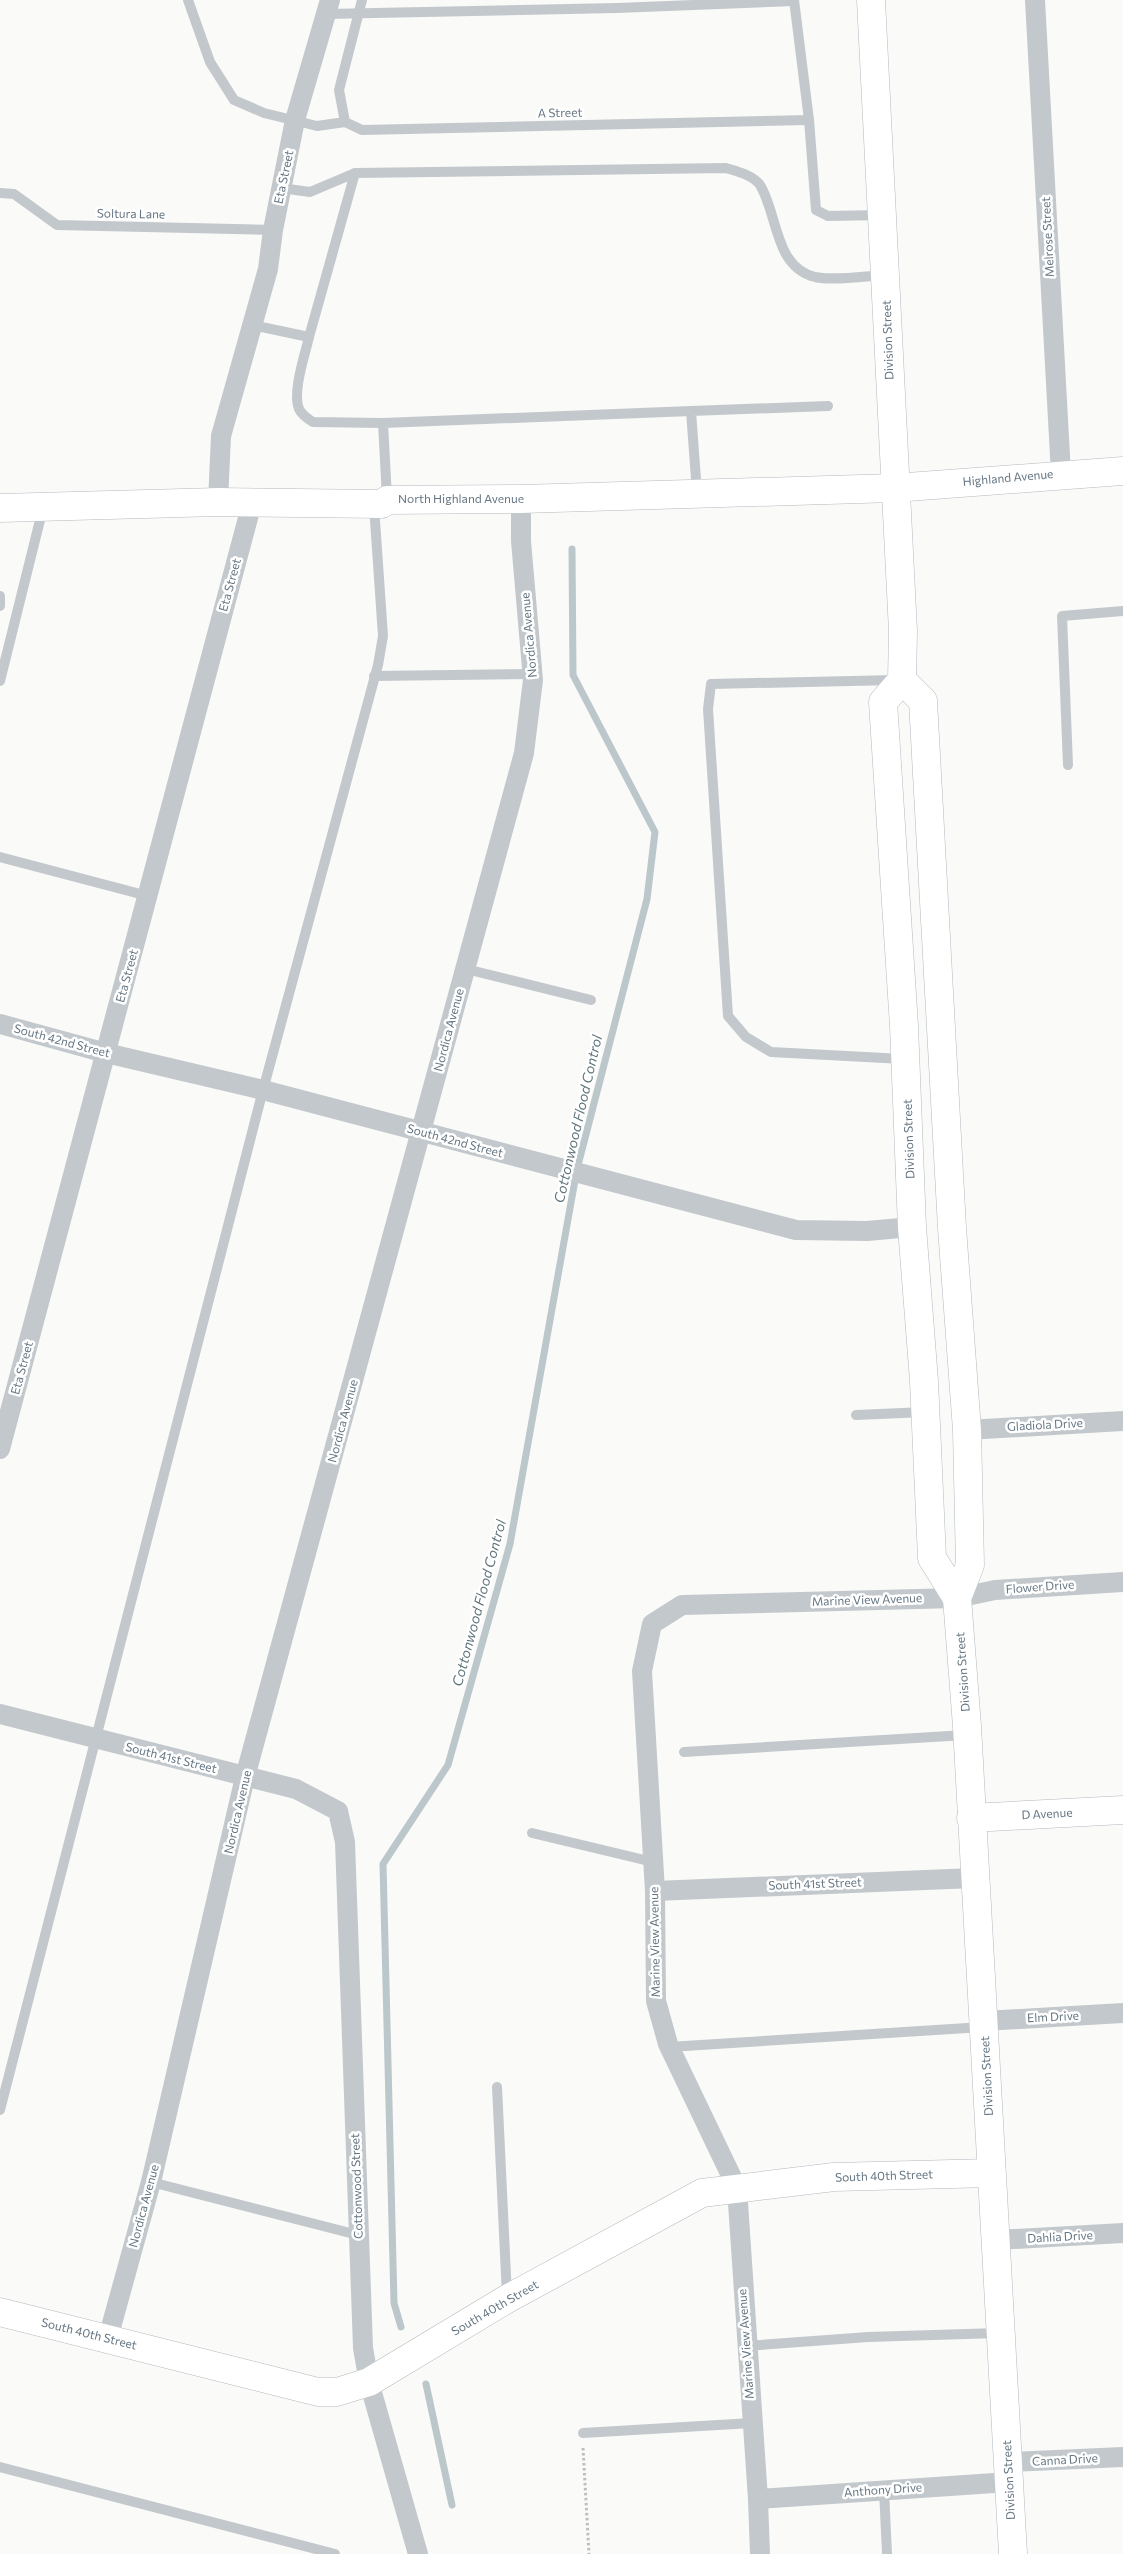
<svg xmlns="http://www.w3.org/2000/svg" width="1123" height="2554" font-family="Commissioner,sans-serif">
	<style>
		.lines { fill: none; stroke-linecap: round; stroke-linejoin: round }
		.stream { stroke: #bbc7cb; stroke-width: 7 }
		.secondary-casing { stroke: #b3babf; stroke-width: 29 }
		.primary-casing { stroke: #b5babe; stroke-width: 29 }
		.path { stroke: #bbbfc2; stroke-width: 3; stroke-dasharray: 2.5 2.5; stroke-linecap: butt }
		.lane { stroke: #c3c8cc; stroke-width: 10 }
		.street { stroke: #c3c8cc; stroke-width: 20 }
		.secondary { stroke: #fff; stroke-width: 28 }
		.primary { stroke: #fff; stroke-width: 28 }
		.labels { text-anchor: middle; stroke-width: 5; stroke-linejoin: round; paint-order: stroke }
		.street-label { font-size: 12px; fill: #657683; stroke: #fff }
		.water-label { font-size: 14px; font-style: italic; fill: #60757c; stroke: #fff }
	</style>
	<rect width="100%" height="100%" fill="#fafaf8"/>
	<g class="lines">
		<g class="stream">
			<path d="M401,2327L394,2303L383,1864L448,1765L510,1544L577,1169L647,899L655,832L573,675L572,549"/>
			<path d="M426,2384L452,2505"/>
		</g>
		<defs>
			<g id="secondary">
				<path d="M871,0L903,631L902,680L883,702L904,1026L912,1227L924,1381L932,1558L957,1598"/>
				<path d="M902,680L923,701L952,1228L967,1430L970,1565L957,1598L967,1726L1013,2554"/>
				<path d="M971,1818L1123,1810"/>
				<path d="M0,2312L318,2392H337L369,2382L507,2299L702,2193L834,2177L991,2173"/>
			</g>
			<path id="primary" d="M0,508L218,502L382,504L387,500L521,499L894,488L1123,471"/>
		</defs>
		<use href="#secondary" class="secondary-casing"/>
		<use href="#primary" class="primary-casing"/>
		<path class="path" d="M583,2448L589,2554"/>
		<g class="lane">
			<path d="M188,0L210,62L234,100L264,113L317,126L345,122"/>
			<path d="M362,0L339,90L345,122L362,130L809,120"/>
			<path d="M794,0L809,120L816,210L828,216L881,215"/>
			<path d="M326,14L617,8L794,1"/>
			<path d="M355,173L726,168C736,171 753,175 760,185C778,214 774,267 815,277C834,281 865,276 885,275"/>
			<path d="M0,193L14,194L57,225L273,230"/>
			<path d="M252,325L309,337L355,173L310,192L281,188"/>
			<path d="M309,337C305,355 292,392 299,409C302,415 308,419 313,422L383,423"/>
			<path d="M697,493L691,411L828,406"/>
			<path d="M387,498L383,423L691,411"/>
			<path d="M0,596V606"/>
			<path d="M374,676L533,674"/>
			<path d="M896,680L711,684L708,709L728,1016L746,1037L771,1052L903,1059"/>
			<path d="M0,681L43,508"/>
			<path d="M1068,765L1062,616L1123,611"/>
			<path d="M0,857L148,896"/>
			<path d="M466,969L591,1000"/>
			<path d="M856,1415L925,1412"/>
			<path d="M684,1752L966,1735"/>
			<path d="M532,1833L653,1862"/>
			<path d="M669,2047L983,2027"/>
			<path d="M497,2087L507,2296"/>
			<path d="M0,2110L263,1090L378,665L383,636L374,506"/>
			<path d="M151,2182L358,2235"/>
			<path d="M746,2346L868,2337L999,2333"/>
			<path d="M583,2433L752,2423"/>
			<path d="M0,2467L335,2554"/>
			<path d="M884,2490L887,2554"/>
		</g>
		<g class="street">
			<path d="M1035,0L1061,474"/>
			<path d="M218,502L221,436L268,269L273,230L295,120L330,0"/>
			<path d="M0,1024L106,1053L263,1090L796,1230L867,1231L912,1227"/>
			<path d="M967,1430L1123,1421"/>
			<path d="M0,1449L252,503"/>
			<path d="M0,1714L296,1789L338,1811L345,1842L363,2348L369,2382L418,2554"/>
			<path d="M655,1891L974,1878"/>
			<path d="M984,2021L1123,2013"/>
			<path d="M996,2240L1123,2233"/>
			<path d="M108,2338L151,2182L245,1777L524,753L533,680L521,541V499"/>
			<path d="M1008,2462L1123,2457"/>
			<path d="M758,2499L1009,2482"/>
			<path d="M760,2554L758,2499L737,2188L668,2044L656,2001L655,1891L642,1671L652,1624L682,1605L957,1598L995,1590L1123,1582"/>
		</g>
		<use href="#secondary" class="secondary"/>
		<use href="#primary" class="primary"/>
	</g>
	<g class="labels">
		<g class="street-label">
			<text transform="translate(560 113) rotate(-1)" y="4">A Street</text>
			<text transform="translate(284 177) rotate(-78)" y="4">Eta Street</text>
			<text transform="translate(131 214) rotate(1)" y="4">Soltura Lane</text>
			<text transform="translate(1048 237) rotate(-93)" y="4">Melrose Street</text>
			<text transform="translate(888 340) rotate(-92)" y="4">Division Street</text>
			<text transform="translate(1008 478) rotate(-5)" y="4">Highland Avenue</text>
			<text x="461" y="503">North Highland Avenue</text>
			<text transform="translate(230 585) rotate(-75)" y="4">Eta Street</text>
			<text transform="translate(529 635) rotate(-95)" y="4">Nordica Avenue</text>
			<text transform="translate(127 976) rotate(-75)" y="4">Eta Street</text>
			<text transform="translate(449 1030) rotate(-75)" y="4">Nordica Avenue</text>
			<text transform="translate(62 1041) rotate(15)" y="4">South 42nd Street</text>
			<text transform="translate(909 1139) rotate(-92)" y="4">Division Street</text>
			<text transform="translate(455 1141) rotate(15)" y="4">South 42nd Street</text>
			<text transform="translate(22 1368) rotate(-75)" y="4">Eta Street</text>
			<text transform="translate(343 1421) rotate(-75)" y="4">Nordica Avenue</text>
			<text transform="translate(1045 1425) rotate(-3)" y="4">Gladiola Drive</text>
			<text transform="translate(1040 1587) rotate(-4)" y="4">Flower Drive</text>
			<text transform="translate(867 1600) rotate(-2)" y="4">Marine View Avenue</text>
			<text transform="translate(963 1672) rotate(-94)" y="4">Division Street</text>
			<text transform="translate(171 1758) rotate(14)" y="4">South 41st Street</text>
			<text transform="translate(238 1812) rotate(-77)" y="4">Nordica Avenue</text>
			<text transform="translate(1047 1814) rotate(-3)" y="4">D Avenue</text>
			<text transform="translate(815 1884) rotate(-2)" y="4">South 41st Street</text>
			<text transform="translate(655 1942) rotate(-91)" y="4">Marine View Avenue</text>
			<text transform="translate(1053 2017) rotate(-3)" y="4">Elm Drive</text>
			<text transform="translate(987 2076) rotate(-93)" y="4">Division Street</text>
			<text transform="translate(884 2176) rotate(-2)" y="4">South 40th Street</text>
			<text transform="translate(357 2186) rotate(-92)" y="4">Cottonwood Street</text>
			<text transform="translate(144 2206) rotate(-75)" y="4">Nordica Avenue</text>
			<text transform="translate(1060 2237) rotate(-3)" y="4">Dahlia Drive</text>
			<text transform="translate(495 2308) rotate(-30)" y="4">South 40th Street</text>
			<text transform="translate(89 2334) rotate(14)" y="4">South 40th Street</text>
			<text transform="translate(746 2344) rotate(-94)" y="4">Marine View Avenue</text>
			<text transform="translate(1065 2460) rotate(-3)" y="4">Canna Drive</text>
			<text transform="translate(1009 2480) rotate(-93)" y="4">Division Street</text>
			<text transform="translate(883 2490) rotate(-4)" y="4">Anthony Drive</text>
		</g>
		<g class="water-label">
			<text transform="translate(578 1119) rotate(-77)" y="5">Cottonwood Flood Control</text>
			<text transform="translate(479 1603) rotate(-75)" y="5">Cottonwood Flood Control</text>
		</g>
	</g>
</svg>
